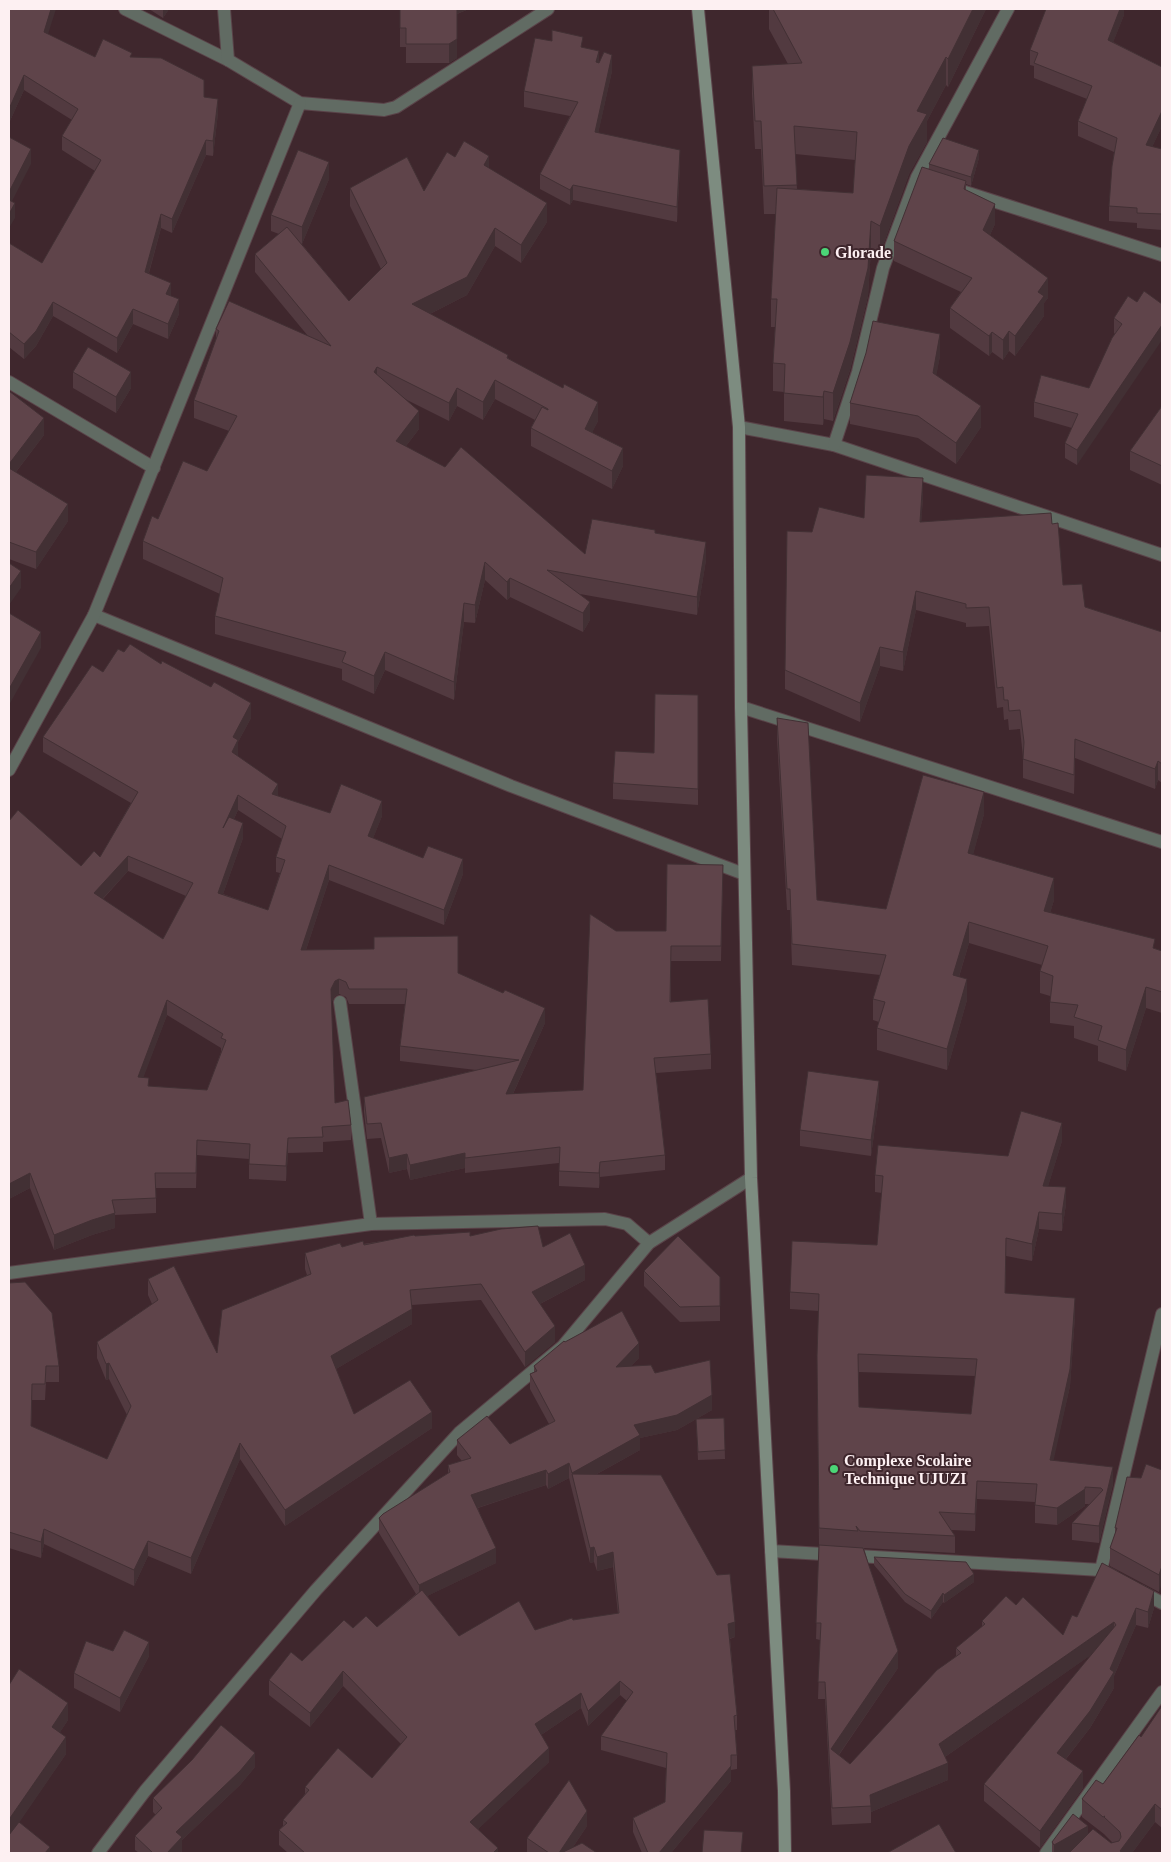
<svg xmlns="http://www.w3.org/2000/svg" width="1171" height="1862" font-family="Georgia,serif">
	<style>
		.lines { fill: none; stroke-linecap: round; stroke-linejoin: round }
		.lane-casing { stroke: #5a4349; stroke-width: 14 }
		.street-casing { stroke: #5a4349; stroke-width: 14 }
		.secondary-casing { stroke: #5a4349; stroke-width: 14 }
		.lane { stroke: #616b63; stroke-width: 12 }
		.street { stroke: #616b63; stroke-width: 12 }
		.secondary { stroke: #7d8c80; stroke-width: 12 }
		.wall { fill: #523a40; fill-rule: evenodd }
		.shaded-wall { fill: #423034 }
		.building { fill: #5f444a; stroke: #423034; fill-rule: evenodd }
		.poi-dot { fill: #4bd677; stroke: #3f272d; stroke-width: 2 }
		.labels { text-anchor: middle; stroke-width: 4; stroke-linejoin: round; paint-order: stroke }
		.poi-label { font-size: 16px; font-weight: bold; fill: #fdf0f2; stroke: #3f272d; text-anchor: start }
	</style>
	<rect width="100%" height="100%" fill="#3f272d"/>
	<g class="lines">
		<defs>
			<g id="lane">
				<path d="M9,382L154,468"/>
				<path d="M340,1002L371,1224"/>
				<path d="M1046,1853L1162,1692"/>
			</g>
			<g id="street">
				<path d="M125,9L228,60"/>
				<path d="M224,9L228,60L300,103L384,110L396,107L548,9"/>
				<path d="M965,192L1162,255"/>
				<path d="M739,427L834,445L1162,555"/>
				<path d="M834,445L858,372L883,268L917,177L1008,9"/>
				<path d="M94,615L511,786L744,874"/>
				<path d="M741,707L1162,842"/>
				<path d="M9,770L94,615L300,103"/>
				<path d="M9,1273L371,1224L605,1219L627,1224L649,1243"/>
				<path d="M771,1551L1101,1570L1114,1577"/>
				<path d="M1101,1570L1162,1314"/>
				<path d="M1140,1591L1162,1603"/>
				<path d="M98,1853L145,1791L316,1590L460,1432L563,1346L649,1243L751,1178"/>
			</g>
			<path id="secondary" d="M698,9L739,427L741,707L751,1178L784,1791L785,1853"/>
		</defs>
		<use href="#lane" class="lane-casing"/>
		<use href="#street" class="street-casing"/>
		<use href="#secondary" class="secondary-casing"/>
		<use href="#lane" class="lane"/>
		<use href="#street" class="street"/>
		<use href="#secondary" class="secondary"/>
	</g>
	<g class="wall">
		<path d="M9,9L48,34L95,57H132L204,97L218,113L213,156L206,155L172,233L161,228L149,273L171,296L179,314L168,339L133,324L117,353L53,316L36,346L24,359L9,347V243L42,263L95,171L62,150V136L72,120L24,90L9,123Z"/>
		<path d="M149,9H169L163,18Z"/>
		<path d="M400,9H469L457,14V58L449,63H406V47H400Z"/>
		<path d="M769,9H986L948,87L946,85L927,121V142L909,174L880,254L871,249L868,296L850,370L833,421L824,419L823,425L784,421V392L773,391V363L775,327H771V299L776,214H764L761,149H755L752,94V66L788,64L769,29ZM795,154L855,160L853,193L797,189Z"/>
		<path d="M1124,9V15L1113,42L1162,67V126L1152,147L1162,149V230L1137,228V223L1109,221V206L1114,152L1078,136V121L1087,99L1034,78V66L1030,65V50Z"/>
		<path d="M583,48L599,62L612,71L598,133L680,165L677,222L573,200L570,205L540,189V174L570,116L524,107V91Z"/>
		<path d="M455,157L489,169L547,222L521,263L495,246L467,295L430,314L508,358L598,421L592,432L623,466L612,489L531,446V428L535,420L495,399L483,420L457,406L449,421L405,399L419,429L406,446L585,554L655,533L706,560L697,615L580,594L590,620L583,632L510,597L507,600L485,580L475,623L464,622L454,700L385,670L374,694L342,680V669L215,634V616L220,594L143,559V541L158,519L207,471L229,431L194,418V400L216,339V329L308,336L255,272V254L279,234L271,231V215L329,179L302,244L301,243L349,301L381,269L350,206V188L424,191Z"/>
		<path d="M979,158L971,186L966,184V190L995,224L990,235L1048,298L1044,303V316L1015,356L1009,351L1003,360L992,352L989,356L950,328V308L961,292L894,261V241L929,169V164Z"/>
		<path d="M1137,302L1077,465L1065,458V443L1072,428L1034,417V402L1089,388L1115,334L1114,333V318Z"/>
		<path d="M940,356L936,375L981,427L956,464L918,438L850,424V403Z"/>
		<path d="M73,372L131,388L116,413L73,388Z"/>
		<path d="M9,391L44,435L16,472L68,521L36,569L9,559Z"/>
		<path d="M1162,406V485L1130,470V451Z"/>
		<path d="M923,498L921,522L1052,524L1063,585L1085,607L1162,632V783L1158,780L1155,789L1075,758L1074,794L1023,778V757L1020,729L1009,730L1008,719L1004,720L1003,707L997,708L989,626L966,627V623L916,610L903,671L880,666L860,722L785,689V670L812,532L864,518Z"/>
		<path d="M124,652L161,664L251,718L238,742V756L278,796L330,813L382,816L373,838L463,874L444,925L329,880L306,950L374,949V937L458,973L545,1023L513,1094L583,1090L616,931H666L723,865L721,961H671V1002L711,1054V1069L656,1073L665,1155V1170L600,1177L599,1188L559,1186V1163L465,1173V1168L410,1180L407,1169L389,1173L381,1138L367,1139L364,1112V1097L476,1070L400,1061V1046L405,1004H349L346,997L339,994L335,996L331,1003L335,1103L351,1125V1140L323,1142V1152L288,1153L286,1181L249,1179V1159L197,1155L196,1188H156V1213L115,1215V1228L92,1235L54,1250L30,1188L9,1199V821L81,866L100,857L131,803L43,752V737L103,672ZM238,810L282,839L276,857V872L280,873L268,910L223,894L243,838L234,819ZM128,871L186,896L163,939L103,899ZM167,1015L221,1048V1052L207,1090L149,1086L143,1077Z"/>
		<path d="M698,695V805L613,799V783L654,753Z"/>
		<path d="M777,718L817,900L886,909L984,814L973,854L1054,900L1050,913L1162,951V1013L1146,1008L1126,1071L1098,1061V1046L1074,1038V1026L1050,1023V996L1040,993V971L1042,965L969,943L959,977L967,1000L947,1070L877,1050V1028L879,1022L873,1020V999L880,975L792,965L790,910H787L777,739Z"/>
		<path d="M879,1097L871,1156L800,1146V1130Z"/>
		<path d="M1062,1141L1048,1186L1066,1204L1062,1231L1039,1229L1032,1261L1006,1256L1005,1293L1075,1316L1070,1386L1053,1460L1113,1484L1099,1543L1072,1540V1523L1089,1504H1085V1506L1057,1525L1035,1523V1502L977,1499L975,1531L951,1530L955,1536V1553L864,1548L898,1668L839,1755L850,1764L956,1656V1648L982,1627V1621L1016,1605L1063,1635L1077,1617L1102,1563L1154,1608L1148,1628L1136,1625L1114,1676V1688L1090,1728L1066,1759L1083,1788L1040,1848L984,1801V1784L1092,1654L945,1757L948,1780L871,1812V1823L832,1825L825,1699H818L820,1640L816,1639L819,1546L817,1373L819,1311L790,1309V1292L877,1245L882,1193L875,1192V1175L1008,1156ZM859,1372L975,1376L971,1414L859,1407Z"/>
		<path d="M415,1236H470L543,1247L585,1280L540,1304L555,1342L525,1367L481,1300L412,1305V1324L336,1369L354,1414L432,1428L285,1526L240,1459L191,1574L148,1556L134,1586L44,1544L41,1558L9,1548V1283L59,1366V1382H46L45,1400H32L31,1426L107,1459L127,1415L109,1379L106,1380L97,1358V1342L152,1304L148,1295V1279L217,1353L307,1275L305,1269V1253Z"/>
		<path d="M644,1271L720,1277V1321L680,1322L644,1286Z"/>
		<path d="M565,1342L639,1358L631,1366L655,1373L712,1410L677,1430L640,1438V1450L597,1474L735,1637L730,1639L737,1715V1730H735L737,1755V1769L731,1770V1781L671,1853H642L633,1832V1818L665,1802L666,1768L601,1750V1736L627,1701L620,1695L588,1726L581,1708L541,1735L549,1762L478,1829L498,1853H288L279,1845V1830L283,1826V1820L305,1794V1787L372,1778L401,1744L343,1686L310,1727L269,1695V1680L302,1661L353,1628L377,1627L416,1594L379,1533V1518L448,1473V1465L462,1461L457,1455V1440L510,1444L549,1424L530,1389V1374L534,1372V1366ZM569,1478L590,1563L594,1562L597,1571L613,1567L618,1614L573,1620L535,1630L459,1636L427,1596L496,1563L478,1508L546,1485L548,1489Z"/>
		<path d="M724,1418L725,1459L698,1460L696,1419Z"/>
		<path d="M1162,1470L1159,1592L1110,1566V1548L1115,1534V1528L1141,1478Z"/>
		<path d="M874,1557L974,1582L944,1603L943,1602L931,1619L905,1602L874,1565Z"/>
		<path d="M113,1651L149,1656L120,1712L74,1688V1673Z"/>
		<path d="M9,1685L68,1720L60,1732L66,1754L19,1822L50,1853L9,1835Z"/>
		<path d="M1162,1706V1828L1155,1822L1132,1853H1069L1070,1852L1068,1853H1052V1842L1088,1834L1111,1843H1113L1104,1834L1082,1817V1799L1103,1784L1141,1737Z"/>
		<path d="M255,1767L240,1785L182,1840V1851L180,1853H139L135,1850V1836L156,1815L153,1812V1798Z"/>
		<path d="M587,1826L573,1847L597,1853H527V1838Z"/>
	</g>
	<g class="shaded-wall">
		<path d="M51,9H56L44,47V32Z"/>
		<path d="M163,9H169L163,18Z"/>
		<path d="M441,9H469L441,20Z"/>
		<path d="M973,9H986L948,87V59Z"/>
		<path d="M1120,9H1124V15L1108,55V40Z"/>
		<path d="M457,39V58L449,63V44Z"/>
		<path d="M599,51V67L596,62Z"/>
		<path d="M612,55V71L595,148V132Z"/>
		<path d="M946,57V85L927,121V142L909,174L880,254V226L917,111Z"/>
		<path d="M24,75V90L9,123V109Z"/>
		<path d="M218,99V113L213,156V141Z"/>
		<path d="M1162,111V126L1146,160V145Z"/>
		<path d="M206,140V155L172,233V219Z"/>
		<path d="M31,149V164L9,207V192Z"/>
		<path d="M680,150V165L677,222V207Z"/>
		<path d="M979,150V158L971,186V177Z"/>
		<path d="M489,156V174L484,165Z"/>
		<path d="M329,162V179L302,244V227Z"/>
		<path d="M573,185V200L570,205V190Z"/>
		<path d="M15,203V218L9,228V214Z"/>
		<path d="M547,203V222L521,263V245Z"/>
		<path d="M995,204V224L983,250V230Z"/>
		<path d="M161,214V228L145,286V272Z"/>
		<path d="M871,221V249L868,296L850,370L833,421V393Z"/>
		<path d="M495,228V246L467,295L412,323V304Z"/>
		<path d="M1048,278V298L1044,303V316L1015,356V336L1038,292Z"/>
		<path d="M171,283V298L166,294Z"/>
		<path d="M179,299V314L168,339V324Z"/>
		<path d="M53,302V316L36,346L24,359V344Z"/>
		<path d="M133,309V324L117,353V338Z"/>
		<path d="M1162,325V340L1077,465V450Z"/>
		<path d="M1009,331V351L1003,360V340Z"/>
		<path d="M992,332V352L989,356V336Z"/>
		<path d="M940,334V356L933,394V373Z"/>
		<path d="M377,367V385L374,372Z"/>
		<path d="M131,372V388L116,413V397Z"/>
		<path d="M495,380V399L483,420V402Z"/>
		<path d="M457,388V406L449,421V403Z"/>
		<path d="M824,391V419L823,425V397Z"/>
		<path d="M598,402V421L585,447V429Z"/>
		<path d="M981,406V427L956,464V443Z"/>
		<path d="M419,411V429L396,459V441Z"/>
		<path d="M44,418V435L9,481V464Z"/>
		<path d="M623,448V466L612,489V471Z"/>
		<path d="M923,478V498L920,541V522Z"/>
		<path d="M68,504V521L36,569V552Z"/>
		<path d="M706,542V560L697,615V597Z"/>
		<path d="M485,562V580L475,623V605Z"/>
		<path d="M21,571V588L9,605V588Z"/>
		<path d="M510,578V597L507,600V582Z"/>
		<path d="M916,591V610L903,671V652Z"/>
		<path d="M590,602V620L583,632V613Z"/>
		<path d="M464,603V622L454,700V682Z"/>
		<path d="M41,632V648L9,705V689Z"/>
		<path d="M880,647V666L860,722V703Z"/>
		<path d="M385,652V670L374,694V676Z"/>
		<path d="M251,703V718L238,742V755L232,767L233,737Z"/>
		<path d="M1158,761V780L1155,789V769Z"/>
		<path d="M278,784V799L272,794Z"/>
		<path d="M984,792V814L968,874V853Z"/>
		<path d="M238,795V810L223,843V828Z"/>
		<path d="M382,801V816L368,851V836Z"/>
		<path d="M243,823V838L218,908V893Z"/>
		<path d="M128,856V871L94,908V893Z"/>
		<path d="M463,859V874L444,925V910Z"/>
		<path d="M329,865V880L301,965V950Z"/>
		<path d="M1054,878V900L1044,933V911Z"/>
		<path d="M969,922V943L953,996V975Z"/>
		<path d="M339,979V994L335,996L331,1004V989L335,981Z"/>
		<path d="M967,979V1000L947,1070V1049Z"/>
		<path d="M1146,987V1008L1126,1071V1050Z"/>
		<path d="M167,1000V1015L138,1092V1077Z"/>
		<path d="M545,1008V1023L506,1109V1094Z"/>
		<path d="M879,1081V1097L871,1156V1140Z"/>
		<path d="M1062,1123V1141L1043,1203V1186Z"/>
		<path d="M288,1138V1153L286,1181V1166Z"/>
		<path d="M465,1153V1168L410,1180V1165Z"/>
		<path d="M407,1154V1169L389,1173V1158Z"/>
		<path d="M600,1162V1177L599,1188V1173Z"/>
		<path d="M30,1173V1188L9,1199V1184Z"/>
		<path d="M1066,1187V1204L1062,1231V1214Z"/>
		<path d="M1039,1212V1229L1032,1261V1244Z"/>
		<path d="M115,1213V1228L92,1235L54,1250V1235L92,1220Z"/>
		<path d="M585,1265V1280L532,1308V1292Z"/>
		<path d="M1075,1298V1316L1070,1386L1050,1477V1460Z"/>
		<path d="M412,1309V1324L331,1372V1356Z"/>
		<path d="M555,1326V1342L525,1367V1352Z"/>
		<path d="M639,1343V1358L616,1382V1367Z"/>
		<path d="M109,1363V1379L106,1380V1364Z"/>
		<path d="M712,1395V1410L677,1430L640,1438V1450L575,1486L572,1474V1488V1473L634,1425Z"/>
		<path d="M432,1412V1428L285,1526V1510Z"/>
		<path d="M240,1443V1459L191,1574V1558Z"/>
		<path d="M569,1463V1478L548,1489V1474Z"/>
		<path d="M1113,1467V1484L1099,1543V1526Z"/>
		<path d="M546,1470V1485L471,1510V1495Z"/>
		<path d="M977,1481V1499L975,1531V1514Z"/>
		<path d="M1085,1487V1506L1057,1525V1508Z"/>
		<path d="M44,1529V1544L41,1558V1542Z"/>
		<path d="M148,1541V1556L134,1586V1570Z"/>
		<path d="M594,1547V1562L590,1563V1548Z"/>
		<path d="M496,1548V1563L419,1600V1585Z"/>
		<path d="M613,1552V1567L597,1571V1557Z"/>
		<path d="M1162,1566V1583L1159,1592V1575Z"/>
		<path d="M974,1574V1582L944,1603V1595Z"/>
		<path d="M1154,1591V1608L1148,1628V1612Z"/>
		<path d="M943,1593V1602L931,1619V1611Z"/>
		<path d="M1136,1608V1625L1114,1676V1688L1090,1728L1057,1770V1753L1110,1669Z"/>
		<path d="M735,1622V1637L728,1639V1624Z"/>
		<path d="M1114,1622V1639L939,1761V1744Z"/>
		<path d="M149,1642V1656L120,1712V1698Z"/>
		<path d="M898,1651V1668L831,1766V1749Z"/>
		<path d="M343,1671V1686L310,1727V1713Z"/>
		<path d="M620,1681V1695L588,1726V1711Z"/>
		<path d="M581,1693V1708L535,1739V1724Z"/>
		<path d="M68,1703V1720L52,1744V1727Z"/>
		<path d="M66,1737V1754L10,1836V1818Z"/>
		<path d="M549,1748V1762L470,1837V1822Z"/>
		<path d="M255,1753V1767L240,1785L182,1840V1851L180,1853H167L176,1832Z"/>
		<path d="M731,1755V1781L671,1853H659Z"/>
		<path d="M948,1763V1780L871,1812L870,1795Z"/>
		<path d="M1083,1771V1788L1040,1848V1831Z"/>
		<path d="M1155,1804V1822L1132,1853H1120V1851Z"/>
		<path d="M587,1811V1826L569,1853H559Z"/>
		<path d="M1088,1826V1843L1068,1853H1054V1845Z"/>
		<path d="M50,1847V1853H45Z"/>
		<path d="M498,1848V1853H493Z"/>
	</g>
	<g class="building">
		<path d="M9,9H51L44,32L95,57L103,39L132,53L130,57L161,58L204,80V97L218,99L213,141L206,140L172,219L161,214L145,272L171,283L166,294L179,299L168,324L133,309L117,338L53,302L36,331L24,344L9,332V243L42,263L101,160L62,136L78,109L24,75L9,109Z"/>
		<path d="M400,9H457V39L449,44H406V28H400Z"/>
		<path d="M773,9H973L948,59L946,57L917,111L927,114L909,146L880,226L871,221L868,268L850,342L833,393L824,391L823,397L784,393L785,364L773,363L777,299H771L777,188L853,193L857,132L794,126L797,185L764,186L761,121H755L752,66L802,63Z"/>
		<path d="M1046,9H1120L1108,40L1162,67V111L1146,145L1162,149V214L1137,213V208L1109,206L1112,166L1117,138L1078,121L1092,86L1034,63L1038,53L1030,50Z"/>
		<path d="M552,30L583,37L581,47L599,51L596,62L599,63L604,52L612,55L595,132L680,150L677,207L573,185L570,190L540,174L578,102L524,91L535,38L552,41Z"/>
		<path d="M9,137L31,149L9,192Z"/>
		<path d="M943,138L979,150L971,177L929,164Z"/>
		<path d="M464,141L489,156L484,165L547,203L521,245L495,228L467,277L412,304L508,355L507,358L563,388L564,384L598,402L585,429L623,448L612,471L531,428L542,407L548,410V409L495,380L483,402L457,388L449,403L377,367L374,372L419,411L396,441L445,467L461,447L585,554L592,519L655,530V533L706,542L697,597L547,570L590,602L583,613L510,578L507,582L485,562L475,605L464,603L454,682L385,652L374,676L342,662L346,652L215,616L223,578L143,541L152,516L158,519L183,461L207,471L237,416L194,400L219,331L216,329L229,301L331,346L255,254L287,227L349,301L387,263L350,188L407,157L424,191L447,152L455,157Z"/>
		<path d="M298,150L329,162L302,227L271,215Z"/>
		<path d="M922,167L966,181L964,189L995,204L983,230L1048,278L1038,292L1044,296L1015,336L1009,331L1003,340L992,332L989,336L950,308L972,278L894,241Z"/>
		<path d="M9,200L15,203L9,214Z"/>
		<path d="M1144,291L1162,304V325L1077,450L1065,443L1078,414L1034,402L1041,375L1089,388L1112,338L1122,324L1114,318L1128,296L1137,302Z"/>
		<path d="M873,321L940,334L933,373L981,406L956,443L918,416L850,403L866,353Z"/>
		<path d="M88,347L131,372L116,397L73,372Z"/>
		<path d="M9,391L44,418L9,464Z"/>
		<path d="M1162,406V466L1130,451Z"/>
		<path d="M9,468L68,504L36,552L9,542Z"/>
		<path d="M866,475L923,478L920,522L1051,513L1052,524L1058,523L1063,585L1082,584L1085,607L1162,632V764L1158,761L1155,769L1075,739L1074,775L1023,759L1024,742L1020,710L1009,711L1008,700H1004L1003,687L997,688L989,607L966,608V604L916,591L903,652L880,647L860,703L785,670L787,531L812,532L819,507L864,518Z"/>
		<path d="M9,563L21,571L9,588Z"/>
		<path d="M9,613L41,632L9,689Z"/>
		<path d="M130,644L161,664L162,661L211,687L214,682L251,703L233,737L238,740L232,752L278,784L272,794L330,813L341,784L382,801L368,836L423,858L428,846L463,859L444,910L329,865L301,950L374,949V937L458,936V973L503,993L505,990L545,1008L506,1094L583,1090L590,914L616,931H666L667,864L723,865L721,946H671L670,1002L708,999L711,1054L654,1058L665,1155L600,1162L599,1173L559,1171L560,1147L465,1158V1153L410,1165L407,1154L389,1158L381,1123L367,1124L364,1097L519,1060L400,1046L407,989H349L346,982L339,979L335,981L331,989L335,1103L348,1100L351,1125L322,1127L323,1137L288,1138L286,1166L249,1164L250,1144L197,1140L196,1173H155L156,1198L112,1200L115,1213L92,1220L54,1235L30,1173L9,1184V821L18,810L81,866L94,851L100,857L138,792L43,737L92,665L103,672L118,649L124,652ZM238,795L286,826L276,857L285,860L268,910L218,893L243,823L229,817L223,828ZM128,856L193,883L163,939L94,893ZM167,1000L223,1034L221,1038L226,1040L207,1090L148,1086L149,1078L138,1077Z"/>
		<path d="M655,694L698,695V789L613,783L615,751L654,753Z"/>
		<path d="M777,718L808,723L817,900L886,909L923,775L984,792L968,853L1054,878L1044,911L1155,939L1153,948L1162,951V992L1146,987L1126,1050L1098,1040L1102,1026L1074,1017L1078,1005L1050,1002L1053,976L1040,971L1048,946L969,922L953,975L967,979L947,1049L877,1028L885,1002L873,999L886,955L792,944L790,889H787Z"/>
		<path d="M808,1071L879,1081L871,1140L800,1130Z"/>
		<path d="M1021,1111L1062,1123L1043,1186L1066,1187L1062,1214L1039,1212L1032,1244L1006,1238L1005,1293L1075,1298L1070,1369L1050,1460L1113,1467L1099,1526L1072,1523L1103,1490L1101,1488L1085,1487V1489L1057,1508L1035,1505L1037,1484L977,1481L975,1514L939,1512L955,1536L860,1531L856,1526L858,1531L819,1528L817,1356L819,1294L790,1292L792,1241L877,1245L883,1176L875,1175L878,1145L1008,1156ZM858,1354L977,1359L971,1414L859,1407Z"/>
		<path d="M538,1226L543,1247L570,1233L585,1265L532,1292L555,1326L525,1352L481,1284L410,1290L412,1309L331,1356L354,1414L410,1380L432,1412L285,1510L240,1443L191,1558L148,1541L134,1570L44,1529L41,1542L9,1532V1283L25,1282L52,1313L59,1366H46L45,1384H32L31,1426L107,1459L131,1406L109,1363L106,1364L97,1342L158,1300L148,1279L174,1266L217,1353L222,1310L311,1274L305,1253L340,1243L342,1247L363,1241L364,1245L414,1235L415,1236L470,1232V1236L501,1229Z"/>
		<path d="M678,1236L720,1277V1306L680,1307L644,1271Z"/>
		<path d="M622,1311L639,1343L616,1367L651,1365L655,1373L710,1360L712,1395L677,1415L634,1425L640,1435L572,1473L569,1463L548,1474L546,1470L471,1495L496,1548L419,1585L379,1518L383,1514L450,1472L448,1465L471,1458L457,1440L487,1416L510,1444L555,1421L530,1374L537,1371L534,1366L564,1341L565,1342Z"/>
		<path d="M724,1418L725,1450L698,1452L696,1419Z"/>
		<path d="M1146,1464L1162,1470V1566L1159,1575L1110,1548L1117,1528H1115L1127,1477L1141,1478Z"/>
		<path d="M572,1474L661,1475L717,1575L730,1574L735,1622L728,1624L737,1715L734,1716L737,1755H731V1766L659,1853H648L633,1818L665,1802L667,1753L601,1736L633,1692L620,1681L588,1711L581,1693L535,1724L549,1748L470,1822L498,1848L493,1853H305L279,1830L287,1823L283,1820L309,1790L305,1787L338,1748L372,1778L407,1737L343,1671L310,1713L269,1680L291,1652L302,1661L344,1620L353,1628L366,1616L377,1627L422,1590L459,1636L519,1601L535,1630L572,1618L573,1620L619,1613L613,1552L597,1557L594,1547L590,1548Z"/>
		<path d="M819,1545L863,1548L898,1651L831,1749L850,1764L937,1670L961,1653L956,1648L985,1624L982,1621L1006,1596L1016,1605L1023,1597L1063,1635L1072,1615L1077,1617L1102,1563L1154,1591L1148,1612L1136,1608L1110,1669L1114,1672L1090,1711L1057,1753L1083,1771L1040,1831L984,1784L1116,1625L1114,1622L939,1744L948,1763L870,1795L871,1806L832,1808L825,1682H818L821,1623H816Z"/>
		<path d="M874,1557L966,1562L974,1574L944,1595L943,1593L931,1611L905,1594Z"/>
		<path d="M124,1630L149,1642L120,1698L74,1673L86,1641L113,1651Z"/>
		<path d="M19,1669L68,1703L52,1727L66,1737L10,1818L9,1817V1685Z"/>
		<path d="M1162,1706V1810L1155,1804L1120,1851L1123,1853H1069L1093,1829L1111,1843L1119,1841L1121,1837L1120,1832L1104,1817L1105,1816L1103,1817L1082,1799L1096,1780L1103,1784L1139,1735L1141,1737Z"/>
		<path d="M221,1725L255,1753L240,1771L176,1832L182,1837L167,1853H153L135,1836L162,1808L153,1798L192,1760Z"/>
		<path d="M569,1780L587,1811L559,1853H549L527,1838Z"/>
		<path d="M1073,1814L1088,1826L1054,1845L1052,1842Z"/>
		<path d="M19,1822L50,1847L45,1853H9V1835Z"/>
		<path d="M939,1824L956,1853H887Z"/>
		<path d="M704,1830L743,1832L741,1853H702Z"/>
		<path d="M582,1843L597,1853H561Z"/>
	</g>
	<g class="poi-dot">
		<circle cx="825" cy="252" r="5"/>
		<circle cx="834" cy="1469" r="5"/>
	</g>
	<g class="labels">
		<g class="poi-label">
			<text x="835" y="258">Glorade</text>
			<text x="844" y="1466">Complexe Scolaire<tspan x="844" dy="18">Technique UJUZI</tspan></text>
		</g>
	</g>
	<rect width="1171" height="1862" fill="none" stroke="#fdf0f2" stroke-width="20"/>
</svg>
